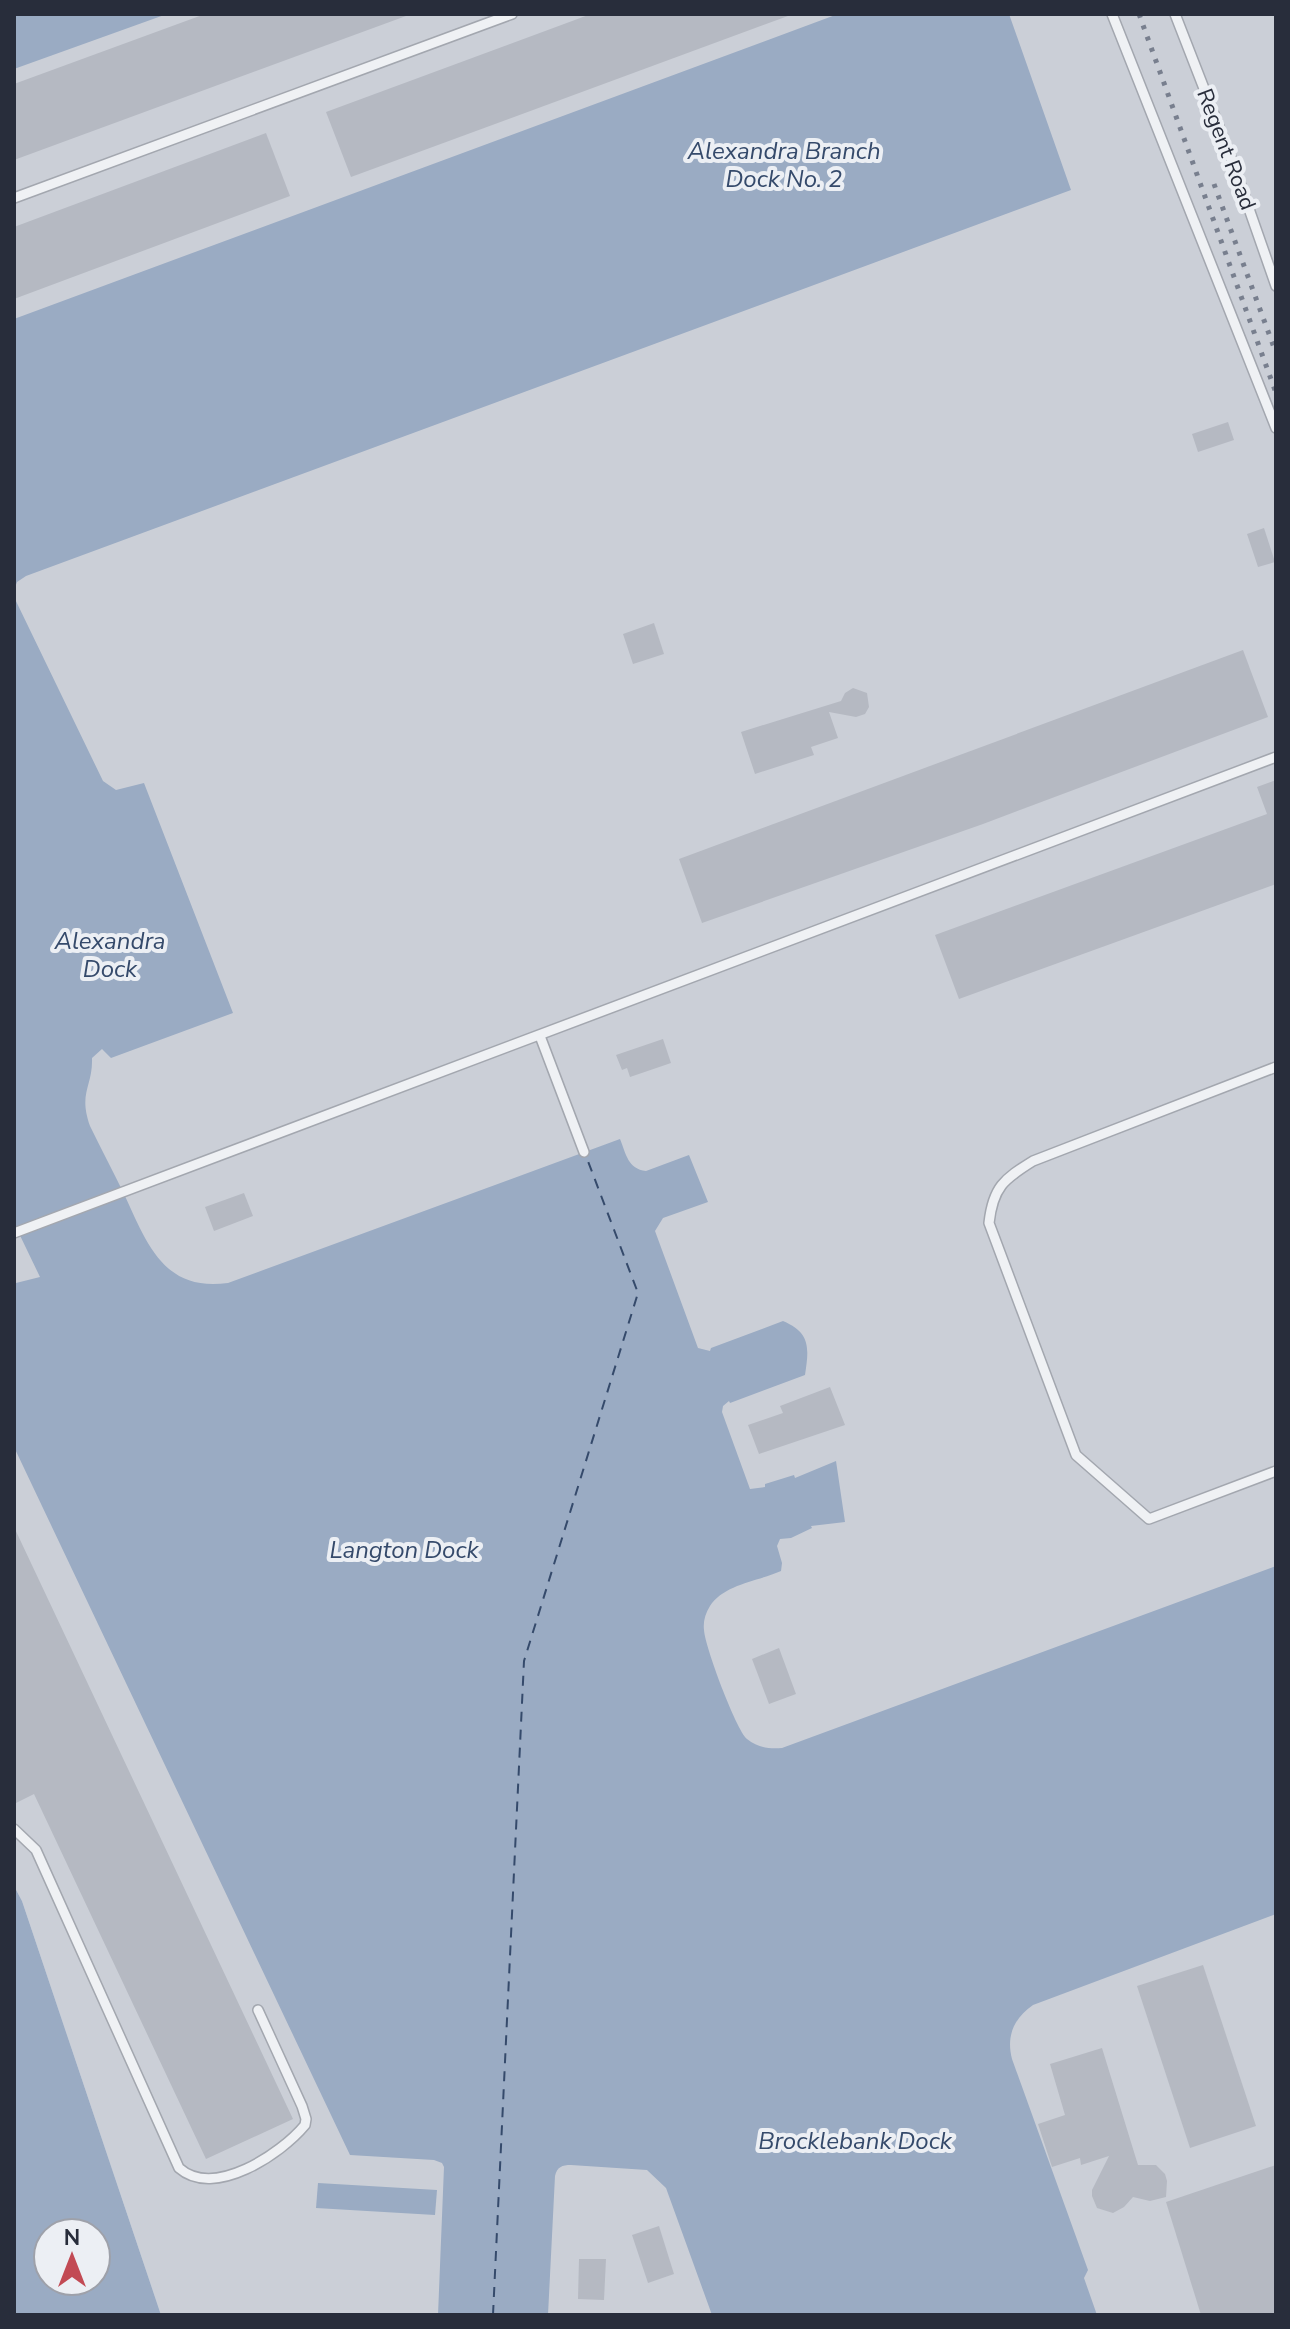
<svg xmlns="http://www.w3.org/2000/svg" width="1290" height="2329" font-family="'Nunito Sans',sans-serif">
	<style>
		.built { fill: #cbcfd7 }
		.water { fill: #9aabc3; fill-rule: evenodd }
		.lines { fill: none; stroke-linecap: round; stroke-linejoin: round }
		.ferry { stroke: #354a6b; stroke-width: 2; stroke-dasharray: 10 8; stroke-linecap: butt }
		.building { fill: #b5b9c2 }
		.service-casing { stroke: #a3a7af; stroke-width: 12 }
		.service { stroke: #eff1f4; stroke-width: 9 }
		.rail { stroke: #787f8e; stroke-width: 5; stroke-dasharray: 4 8; stroke-linecap: butt }
		.labels { text-anchor: middle; stroke-width: 8; stroke-linejoin: round; paint-order: stroke }
		.street-label { font-size: 22px; fill: #282d3b; stroke: #eceff4 }
		.water-label { font-size: 24px; font-style: italic; fill: #354a6b; stroke: #eceff4 }
	</style>
	<rect width="100%" height="100%" fill="#dde0e6"/>
	<path class="built" d="M14,14H1276V2315H161L22,1901L14,1886Z"/>
	<g class="water">
		<path d="M14,14H167L14,69Z"/>
		<path d="M838,14H1009L1071,190L26,576L17,582L14,590V319Z"/>
		<path d="M14,597L103,781L116,790L144,783L233,1013L111,1058L102,1049L92,1058C93,1087 78,1092 90,1126C101,1149 113,1171 124,1194C147,1243 163,1292 228,1283L620,1139C626,1154 628,1169 646,1171L689,1155L708,1202L663,1218L655,1231L698,1348L710,1351L711,1348L783,1321C811,1333 809,1348 805,1375L730,1403L729,1401L723,1406L722,1412L750,1489L765,1487V1484L794,1475L795,1478L836,1461L845,1522L811,1526L812,1528L791,1538L780,1539L777,1546L782,1563L781,1571C759,1581 724,1584 710,1606C705,1614 703,1622 704,1630C705,1647 736,1729 747,1739C758,1748 770,1749 782,1748L1276,1566V1914L1033,2005C1014,2018 1006,2036 1012,2059L1088,2270L1084,2278L1097,2315H712L666,2188L647,2170L571,2165C562,2165 557,2167 555,2176L548,2315H438L444,2167L442,2163L434,2160L350,2155L14,1447V1293L16,1283L40,1277L14,1223Z"/>
		<path d="M14,1886L22,1901L161,2315H14ZM96,2233V2281H48V2233Z"/>
		<path d="M318,2183L437,2190L435,2215L316,2208Z"/>
	</g>
	<g class="lines">
		<path class="ferry" d="M493,2315L524,1661L638,1293L586,1156"/>
	</g>
	<g class="building">
		<path d="M205,14L406,16L14,160V84Z"/>
		<path d="M591,14L788,16L351,177L326,112Z"/>
		<path d="M266,133L290,196L14,299V227Z"/>
		<path d="M1228,422L1234,440L1198,452L1192,434Z"/>
		<path d="M1264,528L1275,562L1258,567L1247,534Z"/>
		<path d="M654,623L664,654L633,664L623,634Z"/>
		<path d="M1243,650L1268,717L983,824L702,923L679,859Z"/>
		<path d="M853,688L867,693L869,707L865,714L856,717L829,712L838,738L811,747L814,755L755,774L741,732L841,701L845,693Z"/>
		<path d="M1276,780V884L959,999L935,935L1267,814L1257,787Z"/>
		<path d="M663,1039L671,1063L630,1077L627,1068L622,1070L616,1055Z"/>
		<path d="M244,1193L253,1216L214,1231L205,1207Z"/>
		<path d="M830,1387L845,1425L759,1454L748,1425L783,1413L780,1406Z"/>
		<path d="M14,1527L293,2119L206,2159L34,1794L14,1804Z"/>
		<path d="M779,1648L796,1694L769,1704L752,1659Z"/>
		<path d="M1203,1965L1256,2126L1190,2148L1137,1986Z"/>
		<path d="M1102,2048L1138,2165H1156L1165,2174L1167,2181L1166,2197L1150,2201L1133,2197L1124,2207L1113,2213L1097,2208L1092,2196V2190L1109,2156L1081,2165L1080,2158L1052,2167L1038,2124L1065,2115L1050,2064Z"/>
		<path d="M1276,2165V2315H1201L1166,2202Z"/>
		<path d="M659,2226L674,2274L648,2283L632,2235Z"/>
		<path d="M579,2259H606L604,2300L578,2299Z"/>
	</g>
	<g class="lines">
		<defs>
			<g id="service">
				<path d="M1112,14L1276,428"/>
				<path d="M1175,14L1233,163L1276,286"/>
				<path d="M14,198L512,14"/>
				<path d="M540,1036L584,1152"/>
				<path d="M1276,1067L1033,1161C1004,1179 993,1187 989,1223L1076,1455L1149,1519L1276,1471"/>
				<path d="M14,1233L1276,757"/>
				<path d="M14,1829L36,1850L179,2168C214,2199 281,2154 305,2125L306,2119L302,2106L258,2010"/>
			</g>
		</defs>
		<use href="#service" class="service-casing"/>
		<use href="#service" class="service"/>
		<g class="rail">
			<path d="M1139,14L1276,393"/>
			<path d="M1214,184L1276,353"/>
		</g>
	</g>
	<g class="labels">
		<g class="street-label">
			<text transform="translate(1227 149) rotate(69)" y="8">Regent Road</text>
		</g>
		<g class="water-label">
			<text x="784" y="159">Alexandra Branch<tspan x="784" dy="28">Dock No. 2</tspan></text>
			<text x="110" y="949">Alexandra<tspan x="110" dy="28">Dock</tspan></text>
			<text x="404" y="1558">Langton Dock</text>
			<text x="855" y="2149">Brocklebank Dock</text>
		</g>
	</g>
	<rect width="1290" height="2329" fill="none" stroke="#282d3b" stroke-width="32"/>
	<g transform="translate(72 2257)"><circle r="38" fill="#eceff4" stroke="#9ea1aa" stroke-width="2"/>
	<path d="M0-6L14 30L0 20L-14 30Z" fill="#c24a54"/>
	<text y="-12" font-size="22" font-weight="bold" text-anchor="middle" fill="#282d3b">N</text>
	</g>
</svg>
